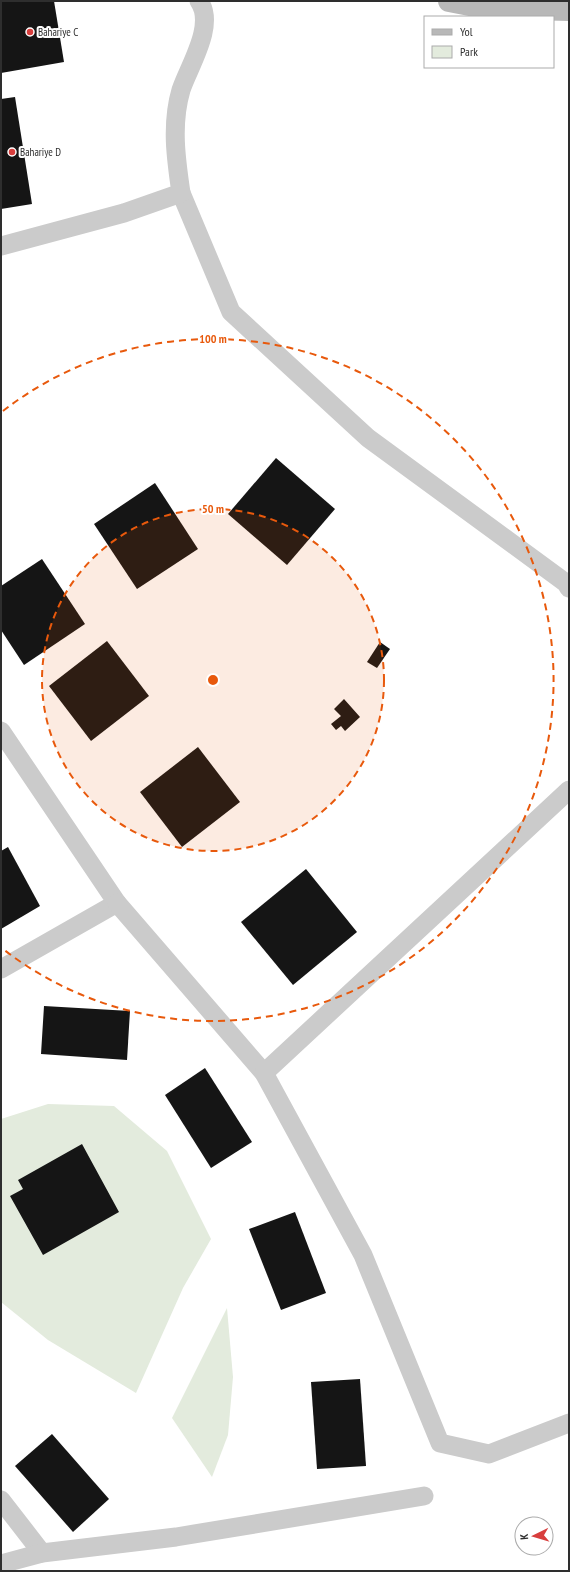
<svg xmlns="http://www.w3.org/2000/svg" width="570" height="1572" font-family="'PT Sans Narrow',sans-serif">
	<style>
		.green { fill: #e3ebdd }
		.building { fill: #151515 }
		.lines { fill: none; stroke-linecap: round; stroke-linejoin: round }
		.street { stroke: #cbcbcb; stroke-width: 19 }
		.secondary { stroke: #b8b8b8; stroke-width: 22 }
		.ring { fill: none; stroke: #e8590c; stroke-width: 2; stroke-dasharray: 7 5 }
		.poi-dot { fill: #d83e3d; stroke: #fff; stroke-width: 1.5 }
		.labels { text-anchor: middle; stroke-width: 4; stroke-linejoin: round; paint-order: stroke }
		.poi-label { font-size: 11px; fill: #2e2e2e; stroke: #fff; text-anchor: start }
		.centre { fill: #e8590c; stroke: #fff; stroke-width: 2 }
		.ring-label { font-size: 12px; text-anchor: middle; font-weight: bold; fill: #e8590c; stroke: #fff; stroke-width: 4; stroke-linejoin: round; paint-order: stroke }
	</style>
	<rect width="100%" height="100%" fill="#fff"/>
	<g class="green">
		<path d="M48,1104L114,1106L167,1151L211,1239L183,1288L136,1393L48,1340L1,1302V1119Z"/>
		<path d="M227,1308L233,1377L228,1435L212,1477L172,1418Z"/>
	</g>
	<g class="building">
		<path d="M1,1H54L64,62L1,73Z"/>
		<path d="M15,97L32,204L1,209V99Z"/>
		<path d="M276,458L335,509L287,565L228,514Z"/>
		<path d="M155,483L198,549L137,589L94,524Z"/>
		<path d="M42,559L85,624L24,665L1,630V586Z"/>
		<path d="M107,641L149,696L91,741L49,686Z"/>
		<path d="M380,642L390,649L377,668L367,662Z"/>
		<path d="M344,699L360,717L345,731L341,726L336,730L331,724L341,716L334,709Z"/>
		<path d="M198,747L240,802L182,847L140,792Z"/>
		<path d="M8,847L40,906L1,929V851Z"/>
		<path d="M306,869L357,932L293,985L241,922Z"/>
		<path d="M44,1006L130,1011L127,1060L41,1054Z"/>
		<path d="M205,1068L252,1142L211,1168L165,1095Z"/>
		<path d="M82,1144L119,1212L43,1255L10,1196L23,1189L18,1180Z"/>
		<path d="M295,1212L326,1293L281,1310L249,1229Z"/>
		<path d="M360,1379L366,1466L317,1469L311,1382Z"/>
		<path d="M52,1434L109,1499L73,1532L15,1466Z"/>
	</g>
	<g class="lines">
		<g class="street">
			<path d="M181,193L231,312L368,438L566,583L569,588"/>
			<path d="M1,246L124,213L181,193C176,159 171,124 181,90C189,66 216,25 199,1"/>
			<path d="M1,731L117,903L1,969"/>
			<path d="M117,903L264,1073L363,1255L440,1443L489,1454L569,1423"/>
			<path d="M264,1073L569,790"/>
			<path d="M1,1500L42,1553"/>
			<path d="M1,1564L42,1553L176,1537L424,1496"/>
		</g>
		<path class="secondary" d="M449,1L485,8L569,10"/>
	</g>
	<circle cx="213" cy="680" r="171" fill="#e8590c" fill-opacity=".12"/>
	<g class="ring">
		<circle cx="213" cy="680" r="171"/>
		<path d="M3 411A341 341 0 1 1 3 949"/>
	</g>
	<g class="poi-dot">
		<circle cx="30" cy="32" r="4"/>
		<circle cx="12" cy="152" r="4"/>
	</g>
	<g class="labels">
		<g class="poi-label">
			<text x="38" y="36">Bahariye C</text>
			<text x="20" y="156">Bahariye D</text>
		</g>
	</g>
	<circle cx="213" cy="680" r="6" class="centre"/>
	<g class="ring-label">
		<text x="213" y="343">100 m</text>
		<text x="213" y="513">50 m</text>
	</g>
	<rect width="570" height="1572" fill="none" stroke="#2e2e2e" stroke-width="4"/>
	<rect x="424" y="16" width="130" height="52" fill="#ffffff" stroke="#ababab"/>
	<rect x="432" y="29" width="20" height="6" fill="#b8b8b8" stroke="#ababab"/>
	<text x="460" y="36" font-size="12" fill="#2e2e2e">Yol</text>
	<rect x="432" y="46" width="20" height="12" fill="#e3ebdd" stroke="#ababab"/>
	<text x="460" y="56" font-size="12" fill="#2e2e2e">Park</text>
	<g transform="translate(534 1536) rotate(265)"><circle r="19" fill="#ffffff" stroke="#ababab"/>
	<path d="M0-3L7 15L0 10L-7 15Z" fill="#d83e3d"/>
	<text y="-6" font-size="11" font-weight="bold" text-anchor="middle" fill="#2e2e2e">K</text>
	</g>
</svg>
